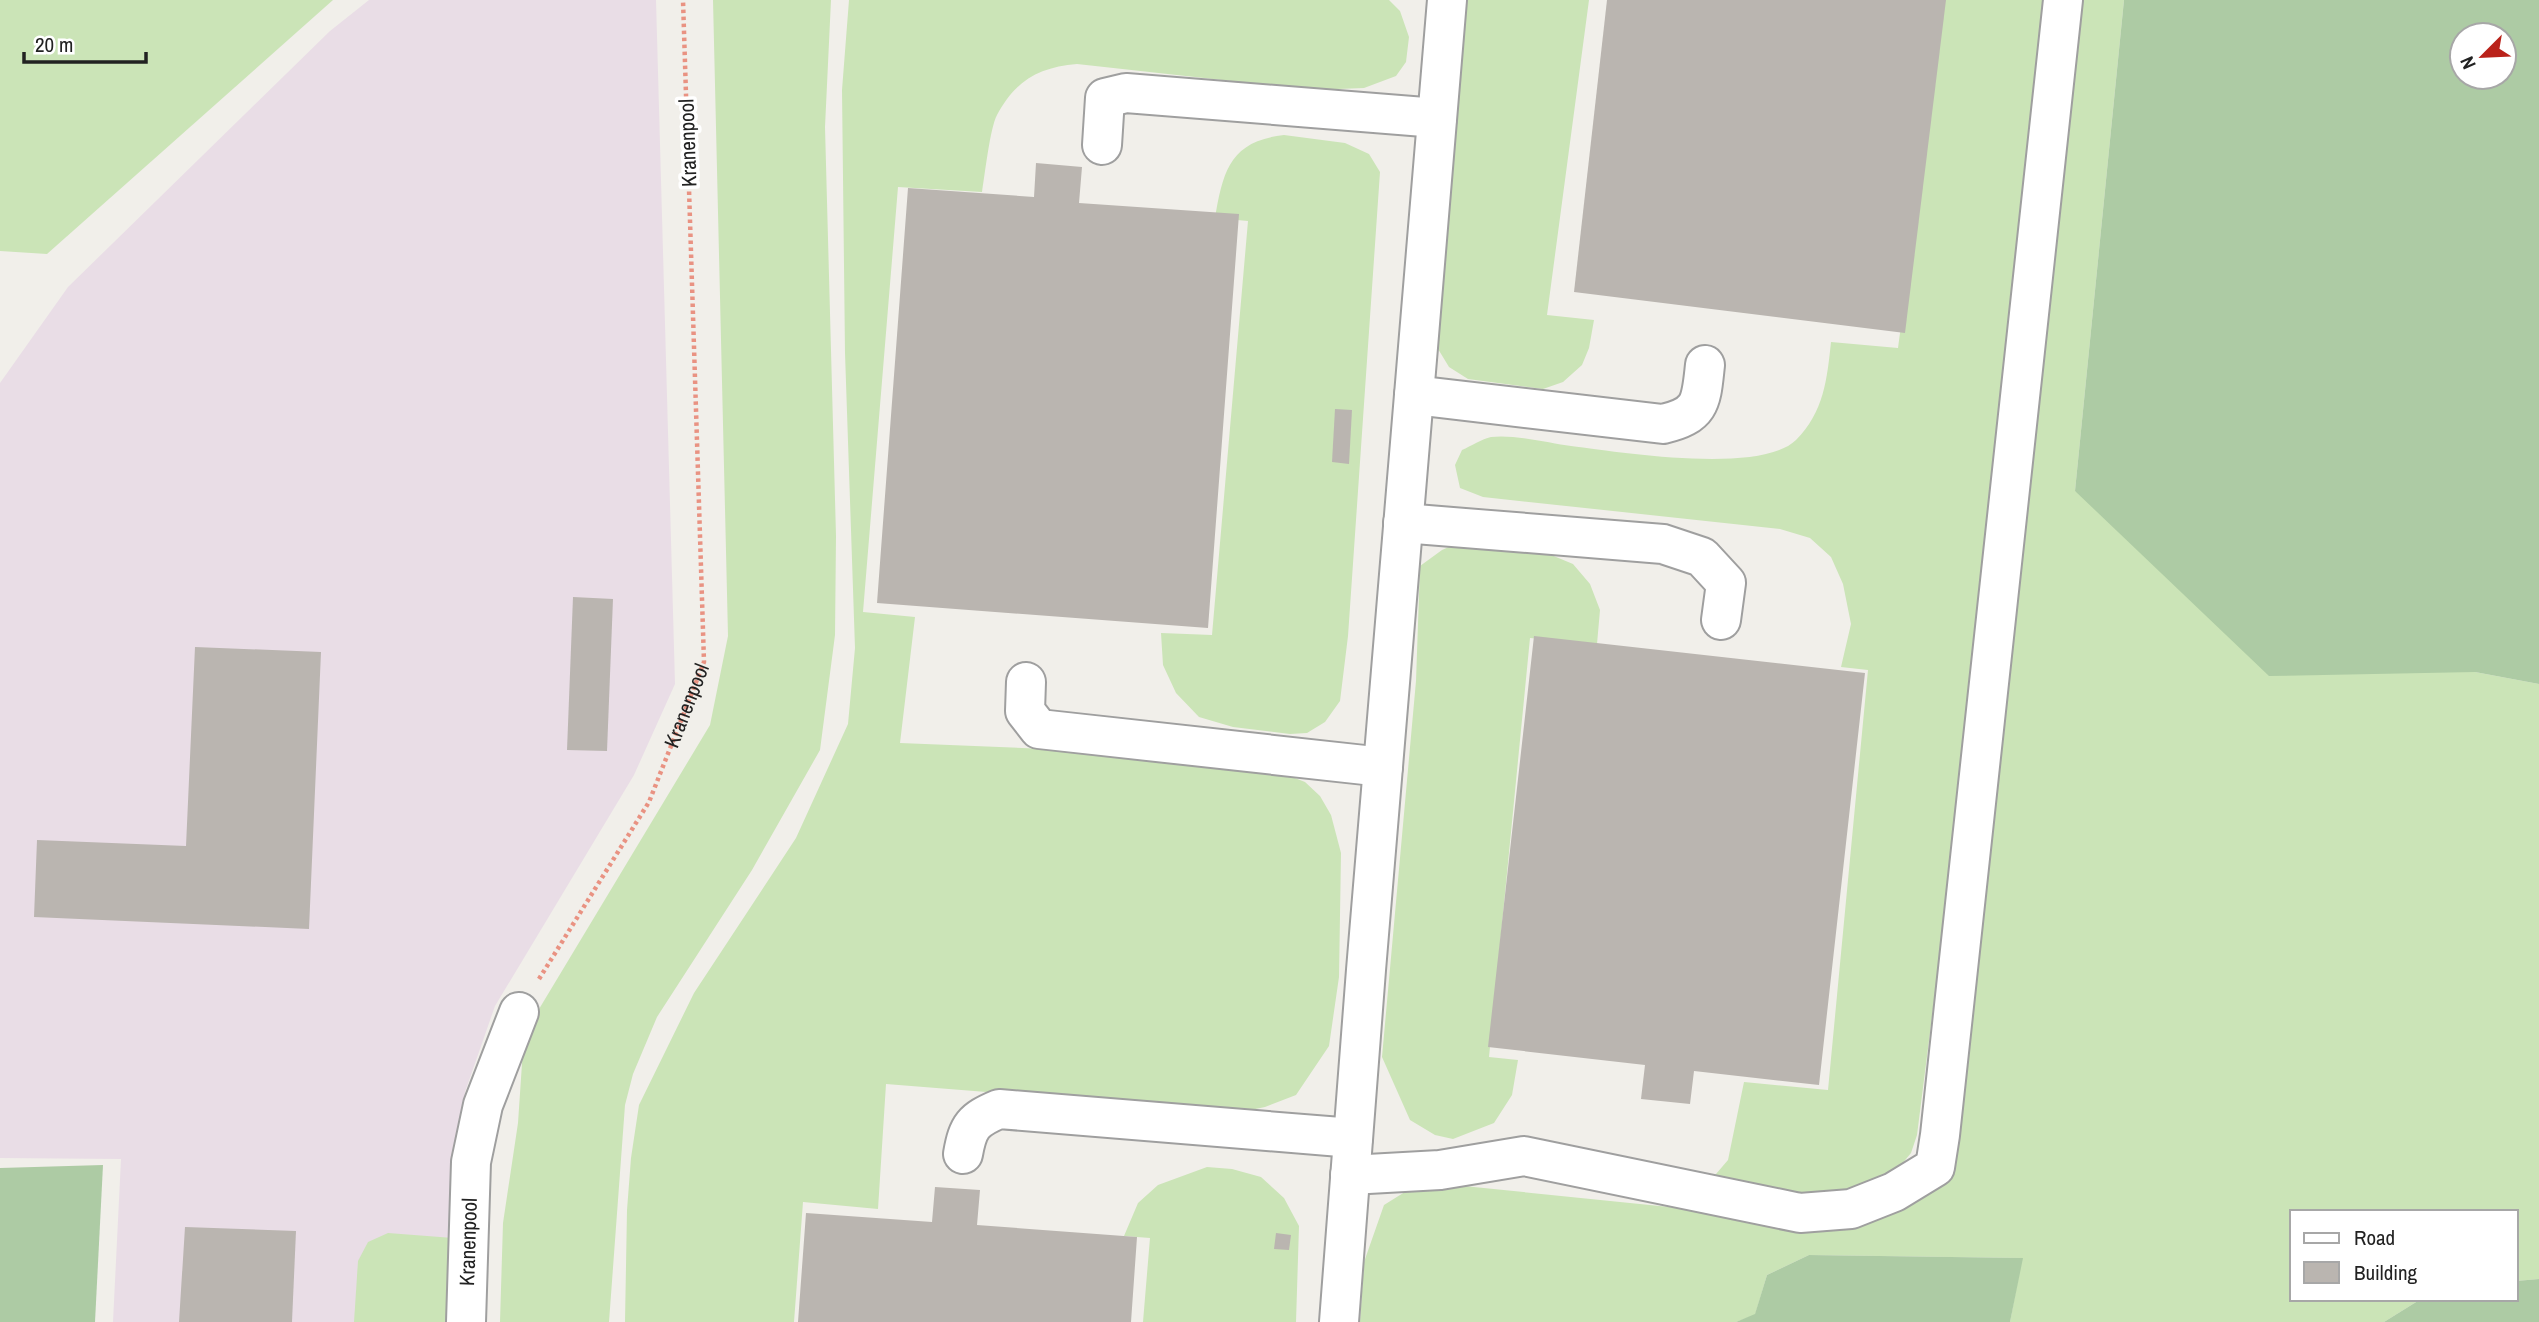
<svg xmlns="http://www.w3.org/2000/svg" width="2539" height="1322" font-family="'Archivo Narrow',sans-serif">
	<style>
		.industrial { fill: #e9dde6 }
		.grass { fill: #cbe4b7 }
		.forest { fill: #adcba4; fill-rule: evenodd }
		.building { fill: #bab5b0 }
		.lines { fill: none; stroke-linecap: round; stroke-linejoin: round }
		.minor-casing { stroke: #9f9f9f; stroke-width: 42 }
		.path { stroke: #e99282; stroke-width: 4.5; stroke-dasharray: 3.5 3.5; stroke-linecap: butt }
		.minor { stroke: #fff; stroke-width: 38 }
		.labels { text-anchor: middle; stroke-width: 7; stroke-linejoin: round; paint-order: stroke }
		.street-label { font-size: 21px; fill: #222; stroke: #fff }
	</style>
	<rect width="100%" height="100%" fill="#f1efea"/>
	<path class="industrial" d="M369,0H656L675,684L634,775L495,1006L465,1092L458,1159L453,1322H113L121,1159L0,1158V383L68,287L330,31Z"/>
	<g class="grass">
		<path d="M0,0H333L47,254L0,251Z"/>
		<path d="M713,0H831L825,127L836,536L835,635L820,750L752,870L657,1017L633,1074L625,1105L609,1322H500L503,1223L518,1123L524,1034L710,725L728,636Z"/>
		<path d="M849,0H1389L1400,11L1409,37L1406,62L1396,76L1364,88L1313,90L1077,64C1039,67 1015,81 997,115C990,128 985,174 982,192L898,187L863,612L915,617L900,743L1241,757L1305,782L1320,796L1331,815L1341,853L1339,977L1329,1046L1296,1095L1265,1107L1241,1112L886,1084L878,1209L803,1202L794,1322H625L627,1210L631,1158L639,1105L694,993L796,838L848,724L855,648L845,353L842,90Z"/>
		<path d="M1466,0H1589L1547,315L1594,320L1589,348L1582,365L1563,382L1543,389L1468,379L1449,367L1429,334Z"/>
		<path d="M1945,0H2054L2008,418L1917,1135L1911,1153L1897,1170L1836,1200L1698,1182L1716,1174L1728,1160L1744,1082L1828,1090L1868,670L1841,667L1851,624L1843,584L1831,557L1810,538L1780,529L1483,497L1460,488L1455,465L1462,450C1471,446 1482,439 1491,437C1513,434 1549,443 1571,446C1619,452 1760,475 1796,440C1824,412 1827,379 1831,342L1898,348Z"/>
		<path d="M2079,0H2124L2075,491L2475,672L2539,684V1279L2516,1281V1212H2292V1299H2421L2384,1322H2010L2022,1258L1809,1255L1767,1275L1755,1315L1736,1322H1360L1364,1262L1384,1205L1416,1185L1434,1183L1818,1222L1931,1184Z"/>
		<path d="M1284,135L1345,143L1369,154L1380,172L1348,636L1340,701L1325,722L1307,733L1290,734L1233,727L1199,717L1176,693L1163,665L1161,633L1212,635L1248,221L1215,218C1223,171 1230,141 1284,135Z"/>
		<path d="M1460,542L1544,552L1573,564L1590,584L1600,610L1597,644L1530,638L1489,1057L1518,1060L1512,1095L1494,1123L1453,1139L1435,1135L1410,1120L1382,1057L1416,681L1420,566L1442,550Z"/>
		<path d="M1207,1167L1232,1169L1261,1177L1284,1198L1299,1226L1296,1322H1143L1150,1238L1124,1236L1138,1203L1158,1185Z"/>
		<path d="M388,1233L453,1238L450,1322H354L358,1261L368,1242Z"/>
	</g>
	<g class="forest">
		<path d="M2124,0H2539V684L2475,672L2269,676L2075,491ZM2504,35V77H2462V35Z"/>
		<path d="M103,1165L95,1322H0V1168Z"/>
		<path d="M1809,1255L2023,1258L2010,1322H1736L1755,1314L1767,1275Z"/>
		<path d="M2539,1279V1322H2384L2421,1299H2516V1281Z"/>
	</g>
	<g class="building">
		<path d="M1607,0H1946L1905,333L1574,292Z"/>
		<path d="M1036,163L1082,167L1079,203L1239,214L1208,628L877,603L908,188L1034,197Z"/>
		<path d="M1335,409L1352,410L1349,464L1332,462Z"/>
		<path d="M573,597L613,599L607,751L567,750Z"/>
		<path d="M1534,636L1865,673L1819,1085L1694,1071L1690,1104L1641,1099L1645,1065L1488,1047Z"/>
		<path d="M195,647L321,652L309,929L34,917L37,840L186,846Z"/>
		<path d="M935,1187L980,1190L977,1225L1137,1237L1131,1322H798L806,1213L932,1222Z"/>
		<path d="M185,1227L296,1231L292,1322H179Z"/>
		<path d="M1276,1233L1291,1235L1289,1250L1274,1249Z"/>
	</g>
	<g class="lines">
		<defs>
			<g id="minor">
				<path d="M1102,145L1105,98L1126,93L1437,118"/>
				<path d="M1414,395L1663,424C1702,415 1701,401 1705,365"/>
				<path d="M1403,523L1663,544L1702,557L1726,583L1721,620"/>
				<path d="M1026,682L1025,711L1039,729L1383,767"/>
				<path d="M963,1154C968,1126 973,1120 999,1109L1353,1138"/>
				<path d="M1350,1175L1440,1170L1524,1156L1800,1213L1851,1209L1894,1192L1935,1167L1940,1135L2063,0"/>
				<path id="s2" d="M466,1322L471,1162L483,1105L519,1012"/>
				<path d="M1339,1322L1366,970L1447,0"/>
			</g>
		</defs>
		<use href="#minor" class="minor-casing"/>
		<path class="path" id="s1" d="M539,979L649,802L704,662L683,0"/>
		<use href="#minor" class="minor"/>
	</g>
	<g class="labels">
		<g class="street-label">
			<text transform="translate(688 143) rotate(-92)" y="7">Kranenpool</text>
			<text dy="7" stroke="none"><textPath href="#s1" startOffset="312">Kranenpool</textPath></text>
			<text dy="7" stroke="none"><textPath href="#s2" startOffset="80">Kranenpool</textPath></text>
		</g>
	</g>
	<rect x="2290" y="1210" width="228" height="91" fill="#ffffff" stroke="#a7a7a7" stroke-width="2"/>
	<rect x="2304" y="1233" width="35" height="10" fill="#ffffff" stroke="#a7a7a7" stroke-width="2"/>
	<text x="2354" y="1245" font-size="21" fill="#222222">Road</text>
	<rect x="2304" y="1262" width="35" height="21" fill="#bab5b0" stroke="#a7a7a7" stroke-width="2"/>
	<text x="2354" y="1280" font-size="21" fill="#222222">Building</text>
	<g transform="translate(2483 56) rotate(246)"><circle r="33" fill="#ffffff" stroke="#a7a7a7" stroke-width="2"/>
	<path d="M0-5L12 26L0 18L-12 26Z" fill="#ba221a"/>
	<text y="-10" font-size="19" font-weight="bold" text-anchor="middle" fill="#222222">N</text>
	</g>
	<path d="M24 52v10h122v-10" fill="none" stroke="#222222" stroke-width="3.5"/>
	<text x="35" y="52" font-size="21" fill="#222222" stroke="#ffffff" stroke-width="5" paint-order="stroke">20 m</text>
</svg>
